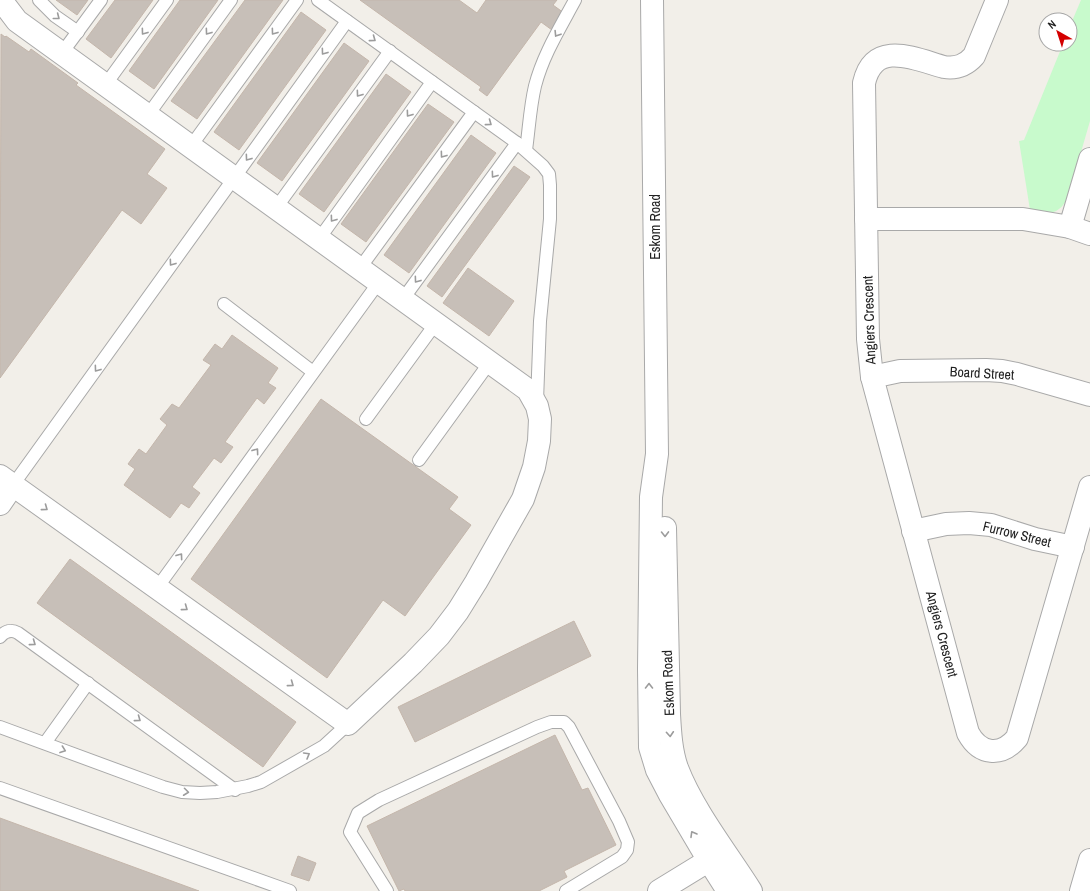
<svg xmlns="http://www.w3.org/2000/svg" width="1090" height="891" font-family="'Archivo Narrow',sans-serif">
	<style>
		.park { fill: #c8facc }
		.building { fill: #c7bfb8; stroke: #c4b6ab }
		.lines { fill: none; stroke-linecap: round; stroke-linejoin: round }
		.service-casing { stroke: #a9a9a9; stroke-width: 14 }
		.minor-casing { stroke: #a9a9a9; stroke-width: 24 }
		.tertiary-casing { stroke: #a9a9a9; stroke-width: 24 }
		.service { stroke: #fff; stroke-width: 12 }
		.minor { stroke: #fff; stroke-width: 22 }
		.tertiary { stroke: #fff; stroke-width: 22 }
		.oneway { stroke: #9c9c9c }
		.labels { text-anchor: middle; stroke-width: 3.5; stroke-linejoin: round; paint-order: stroke }
		.street-label { font-size: 14px; fill: #222; stroke: #fff }
	</style>
	<rect width="100%" height="100%" fill="#f2efe9"/>
	<path class="park" d="M1081,0H1090V121L1068,197C1059,216 1048,214 1030,210L1019,141L1024,140L1063,44H1070V26Z"/>
	<g class="building">
		<path d="M56,0H88L77,15Z"/>
		<path d="M115,0H153L111,58L86,39Z"/>
		<path d="M180,0H218L154,89L129,71Z"/>
		<path d="M245,0H283L197,119L171,101Z"/>
		<path d="M360,0H459L477,13L486,0H557L553,5L564,13L552,30L541,22L487,96L479,90L481,87Z"/>
		<path d="M301,12L326,30L239,150L214,132Z"/>
		<path d="M1,34L5,37L6,36L29,52L31,49L78,83L76,85L165,149L147,174L167,188L141,224L122,210L0,378Z"/>
		<path d="M344,43L369,61L282,181L257,163Z"/>
		<path d="M386,74L411,92L324,212L299,194Z"/>
		<path d="M428,104L454,122L366,242L341,224Z"/>
		<path d="M471,135L496,153L409,273L384,255Z"/>
		<path d="M514,166L530,177L442,297L427,286Z"/>
		<path d="M468,268L514,301L489,336L443,303Z"/>
		<path d="M232,335L278,368L268,383L276,388L264,404L257,398L225,442L233,447L221,463L214,458L192,487L200,493L189,508L181,503L170,518L124,485L135,469L128,464L139,449L146,454L167,425L160,419L172,404L179,408L211,365L203,360L215,344L222,349Z"/>
		<path d="M321,399L458,497L449,509L471,525L405,616L383,600L327,678L191,579Z"/>
		<path d="M70,559L296,722L263,767L37,603Z"/>
		<path d="M574,621L591,656L415,742L398,707Z"/>
		<path d="M555,735L582,790L588,788L616,845L564,871L567,877L539,891H405L404,889L399,891L367,826Z"/>
		<path d="M0,818L199,891H0Z"/>
		<path d="M298,856L316,863L309,881L291,875Z"/>
	</g>
	<g class="lines">
		<defs>
			<g id="service">
				<path d="M39,0L55,16L78,32"/>
				<path d="M318,0L517,143L543,166L549,174L550,185V219L540,321L537,401"/>
				<path d="M62,53L101,0"/>
				<path d="M106,84L167,0"/>
				<path d="M148,115L231,0"/>
				<path d="M191,146L297,0"/>
				<path d="M526,150C529,129 530,107 535,86C543,55 560,28 575,0"/>
				<path d="M276,208L390,51"/>
				<path d="M319,239L432,82"/>
				<path d="M360,268L474,112"/>
				<path d="M403,299L517,143"/>
				<path d="M224,304L313,372"/>
				<path d="M366,419L436,323"/>
				<path d="M419,460L490,362"/>
				<path d="M13,485L347,21"/>
				<path d="M157,588L379,282"/>
				<path d="M0,637C5,631 11,629 18,633L235,790"/>
				<path d="M0,727L163,787L182,792L200,793L217,792L248,786L261,782L324,746L348,724"/>
				<path d="M45,743L88,683"/>
				<path d="M0,788L290,891"/>
				<path d="M387,891L350,832L358,813L379,800L537,727L551,722H564L569,727L619,821L628,842L627,850L622,857L566,891"/>
			</g>
			<g id="minor">
				<path d="M652,0L657,454L651,497L649,669L650,747L657,770L670,795L709,861L728,891"/>
				<path d="M997,0L974,56C966,65 957,69 944,67C915,59 874,39 864,83L868,339L872,377L968,733C980,755 1001,757 1017,738L1090,487"/>
				<path d="M866,219H1023L1070,227L1090,234"/>
				<path d="M1070,227L1090,159"/>
				<path d="M872,377L900,371L986,370L1002,371L1017,374L1090,395"/>
				<path d="M0,476L348,724L413,663L439,636L458,611L476,582L523,499L534,467L539,441L540,419L537,406L528,390L17,21L1,0"/>
				<path d="M0,504L13,485"/>
				<path d="M665,528L669,714C670,732 671,751 677,768C693,810 727,853 751,891"/>
				<path d="M913,531L946,524L969,523L991,525L1035,539L1073,547"/>
				<path d="M659,891L721,853"/>
			</g>
			<path id="tertiary" d="M1081,891L1090,860"/>
		</defs>
		<use href="#service" class="service-casing"/>
		<use href="#minor" class="minor-casing"/>
		<use href="#tertiary" class="tertiary-casing"/>
		<use href="#service" class="service"/>
		<use href="#minor" class="minor"/>
		<use href="#tertiary" class="tertiary"/>
	</g>
	<defs><path id="oneway-chevron" d="M-2-3.5L2.5 0L-2 3.5" fill="none" stroke-width="1.6" stroke-linecap="round" stroke-linejoin="round"/></defs>
	<g class="oneway">
		<use href="#oneway-chevron" transform="translate(57 17) rotate(38)"/>
		<use href="#oneway-chevron" transform="translate(144 32) rotate(126)"/>
		<use href="#oneway-chevron" transform="translate(208 32) rotate(126)"/>
		<use href="#oneway-chevron" transform="translate(274 32) rotate(126)"/>
		<use href="#oneway-chevron" transform="translate(557 34) rotate(122)"/>
		<use href="#oneway-chevron" transform="translate(373 39) rotate(36)"/>
		<use href="#oneway-chevron" transform="translate(324 52) rotate(126)"/>
		<use href="#oneway-chevron" transform="translate(359 94) rotate(126)"/>
		<use href="#oneway-chevron" transform="translate(409 114) rotate(126)"/>
		<use href="#oneway-chevron" transform="translate(489 123) rotate(36)"/>
		<use href="#oneway-chevron" transform="translate(443 155) rotate(126)"/>
		<use href="#oneway-chevron" transform="translate(248 158) rotate(126)"/>
		<use href="#oneway-chevron" transform="translate(494 175) rotate(126)"/>
		<use href="#oneway-chevron" transform="translate(333 219) rotate(126)"/>
		<use href="#oneway-chevron" transform="translate(172 263) rotate(126)"/>
		<use href="#oneway-chevron" transform="translate(417 280) rotate(126)"/>
		<use href="#oneway-chevron" transform="translate(97 369) rotate(126)"/>
		<use href="#oneway-chevron" transform="translate(256 451) rotate(-54)"/>
		<use href="#oneway-chevron" transform="translate(45 508) rotate(36)"/>
		<use href="#oneway-chevron" transform="translate(665 534) rotate(89)"/>
		<use href="#oneway-chevron" transform="translate(180 556) rotate(-54)"/>
		<use href="#oneway-chevron" transform="translate(185 608) rotate(36)"/>
		<use href="#oneway-chevron" transform="translate(33 643) rotate(36)"/>
		<use href="#oneway-chevron" transform="translate(291 684) rotate(36)"/>
		<use href="#oneway-chevron" transform="translate(649 686) rotate(-90)"/>
		<use href="#oneway-chevron" transform="translate(138 719) rotate(36)"/>
		<use href="#oneway-chevron" transform="translate(670 734) rotate(86)"/>
		<use href="#oneway-chevron" transform="translate(63 750) rotate(20)"/>
		<use href="#oneway-chevron" transform="translate(307 755) rotate(-30)"/>
		<use href="#oneway-chevron" transform="translate(186 792) rotate(7)"/>
		<use href="#oneway-chevron" transform="translate(693 834) rotate(-120)"/>
	</g>
	<g class="labels">
		<g class="street-label">
			<text transform="translate(655 227) rotate(-90)" y="5">Eskom Road</text>
			<text transform="translate(869 320) rotate(-92)" y="5">Angiers Crescent</text>
			<text transform="translate(982 373) rotate(3)" y="5">Board Street</text>
			<text transform="translate(1017 534) rotate(14)" y="5">Furrow Street</text>
			<text transform="translate(942 634) rotate(75)" y="5">Angiers Crescent</text>
			<text transform="translate(668 683) rotate(-92)" y="5">Eskom Road</text>
		</g>
	</g>
	<g transform="translate(1058 32) rotate(321)"><circle r="19" fill="#ffffff" stroke="#a7a7a7"/>
	<path d="M0-3L7 15L0 10L-7 15Z" fill="#d40000"/>
	<text y="-6" font-size="11" font-weight="bold" text-anchor="middle" fill="#222222">N</text>
	</g>
</svg>
